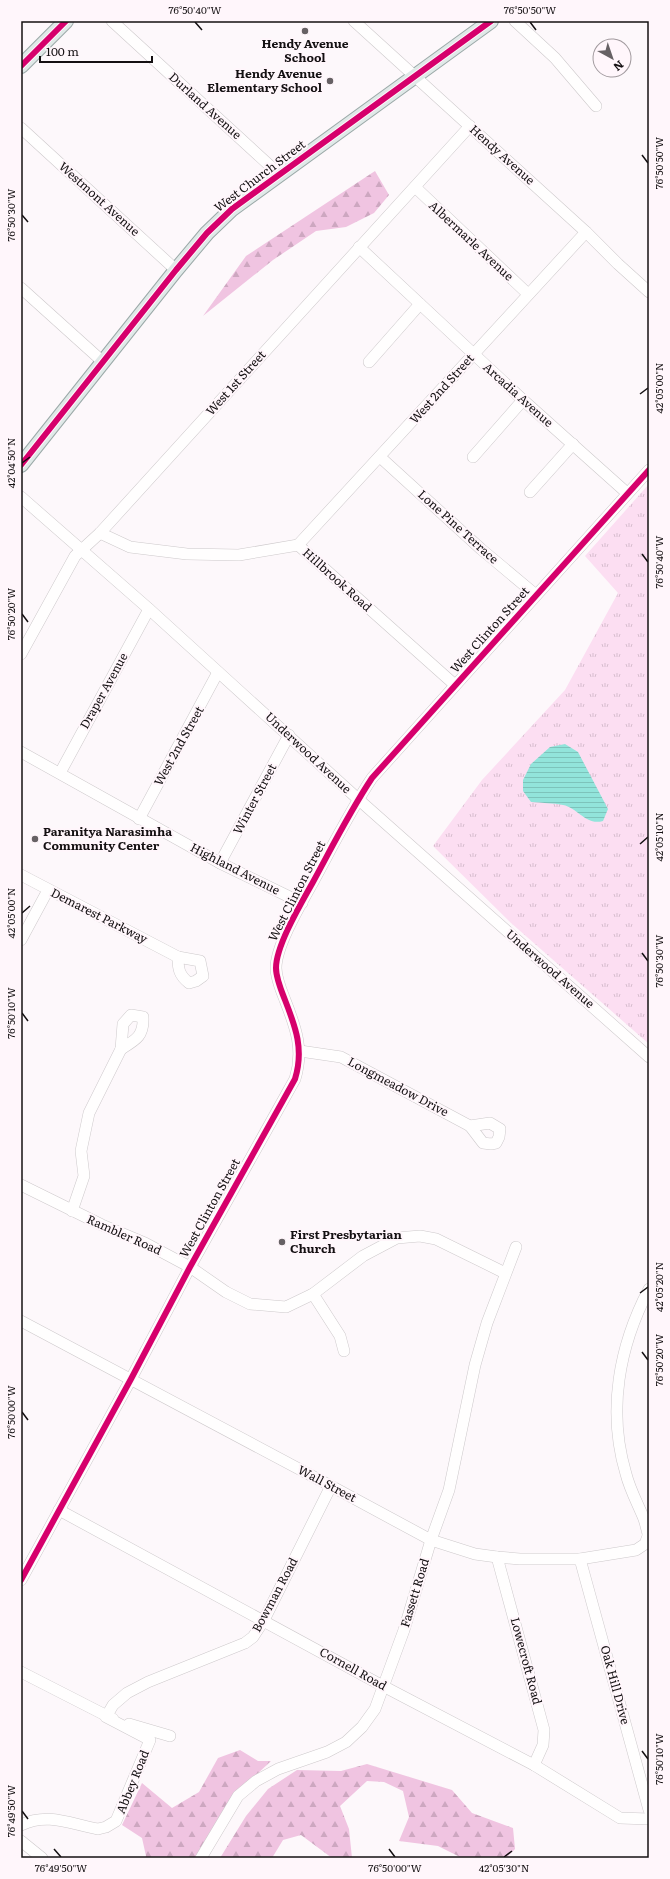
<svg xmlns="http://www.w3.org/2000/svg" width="670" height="1879" font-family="Literata,serif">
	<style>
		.grass { fill: url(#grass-tufts) }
		.forest { fill: url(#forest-firs) }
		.water { fill: url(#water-rules) }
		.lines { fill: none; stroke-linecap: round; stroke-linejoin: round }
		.minor-casing { stroke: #cdc9cb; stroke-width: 12 }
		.major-casing { stroke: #9ba9a8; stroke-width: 16 }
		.minor { stroke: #fffefe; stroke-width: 11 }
		.major { stroke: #e0e9e8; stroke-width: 14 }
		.cycleway-casing { stroke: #fff6fb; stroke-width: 8 }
		.cycleway { stroke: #d6006c; stroke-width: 6 }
		.ticks { fill: none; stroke: #141012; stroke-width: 1.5 }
		.poi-dot { fill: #666164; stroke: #fff6fb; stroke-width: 1.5 }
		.labels { text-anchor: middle; stroke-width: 4; stroke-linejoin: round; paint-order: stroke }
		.poi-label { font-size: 12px; font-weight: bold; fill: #141012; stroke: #fff6fb; text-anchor: start }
		.street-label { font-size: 12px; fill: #141012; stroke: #fff6fb }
		.neatline { fill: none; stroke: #141012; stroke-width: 1.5 }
		.ticks-label { font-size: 10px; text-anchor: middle; fill: #141012 }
	</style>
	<defs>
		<pattern id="grass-tufts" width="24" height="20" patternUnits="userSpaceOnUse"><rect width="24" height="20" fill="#fcdef2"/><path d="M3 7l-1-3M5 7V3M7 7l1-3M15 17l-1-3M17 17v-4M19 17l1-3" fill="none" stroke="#d7bdce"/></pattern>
		<pattern id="forest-firs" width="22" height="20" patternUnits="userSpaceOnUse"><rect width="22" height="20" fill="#f0c4e1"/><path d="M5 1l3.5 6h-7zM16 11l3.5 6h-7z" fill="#cda7c0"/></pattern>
		<pattern id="water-rules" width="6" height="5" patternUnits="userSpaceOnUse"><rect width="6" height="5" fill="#92e4db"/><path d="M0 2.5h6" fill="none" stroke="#7dc3bb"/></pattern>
	</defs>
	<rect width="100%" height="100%" fill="#fdf8fb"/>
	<path class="grass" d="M649,484V1044L511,923L433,846L482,780L565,690L618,593L585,556Z"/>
	<g class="forest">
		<path d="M375,171L389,195L374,213L346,227L316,231L273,260L203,316L246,256Z"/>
		<path d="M240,1750L258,1761H271L235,1795L198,1858H145L146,1856L142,1838L122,1825L142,1783L172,1808L199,1792L218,1758Z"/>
		<path d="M367,1764L452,1790L472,1813L513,1828L515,1849L506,1858H462L438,1846L399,1841L409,1817L403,1791L384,1782L367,1781L340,1806L349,1829L352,1858H332L301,1835L283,1840L272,1858H220L246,1816L268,1789L297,1770L341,1771Z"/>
	</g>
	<path class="water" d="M565,744L578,752L608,809L603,821C586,826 578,808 563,805C553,803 542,803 531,802L523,791V780L531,764L550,747Z"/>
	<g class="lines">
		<defs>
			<g id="minor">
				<path d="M112,21L280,175"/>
				<path d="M354,21L586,232L618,264L649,292"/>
				<path d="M515,21L555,58L596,106"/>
				<path d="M21,128L176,270"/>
				<path d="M415,187L528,294"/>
				<path d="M359,247L523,400L627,493"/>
				<path d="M21,288L102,361"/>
				<path d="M369,362L420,304"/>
				<path d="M380,457L481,549L536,595"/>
				<path d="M473,457L523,400"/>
				<path d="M530,492L573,444"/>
				<path d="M21,497L149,609L358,799L649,1057"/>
				<path d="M100,533L130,547L187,554L239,555L298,545L455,685"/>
				<path d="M298,545L586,232"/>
				<path d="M21,654L75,556L100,533L470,126"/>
				<path d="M21,752L220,863L302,903"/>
				<path d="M60,773L149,609"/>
				<path d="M139,819L218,672"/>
				<path d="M220,863L289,735"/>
				<path d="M21,875L178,957"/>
				<path d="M21,940L48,890"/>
				<path d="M178,957L200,961L203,976L196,981L189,983C179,975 178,969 178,957Z"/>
				<path d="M131,1015L143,1017C144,1036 136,1040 121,1049L123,1024Z"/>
				<path d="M300,1051L341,1057L470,1126"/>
				<path d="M490,1123L500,1129L499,1137L496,1143L491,1144L483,1143L470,1126Z"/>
				<path d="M21,1185L102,1225L145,1243L190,1267L226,1292L250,1304L286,1307L313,1294L363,1256L397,1238L420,1236L436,1239L505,1273"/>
				<path d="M72,1211L84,1176L81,1151L89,1113L121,1049"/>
				<path d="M649,1289C619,1346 607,1411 626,1474C630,1490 638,1504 644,1519C646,1525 647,1531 649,1537"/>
				<path d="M313,1294L340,1336L344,1351"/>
				<path d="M21,1321L331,1486L431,1540L475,1554L497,1557L520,1559H580L636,1550L645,1544L648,1536"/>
				<path d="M59,1510L383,1686L534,1765L620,1818L649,1819"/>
				<path d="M497,1557L544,1730L543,1745L534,1765"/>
				<path d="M580,1559L649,1810"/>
				<path d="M21,1580L131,1379L190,1267L295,1079C304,1050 296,1028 285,1000C281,990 276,978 276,968C276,945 302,902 313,882C332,847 350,811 372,778L649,470"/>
				<path d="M21,1672L113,1719"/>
				<path d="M129,1724L170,1736"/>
				<path d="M21,1825C48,1812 70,1824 98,1829L106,1827L116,1821L150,1740L106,1717L113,1705L127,1693L148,1682L245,1643L253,1637L264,1620L331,1486"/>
				<path d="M21,1841L42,1858"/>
				<path d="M201,1858L238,1796L256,1781L278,1769L327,1752L346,1742L362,1727L375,1709L404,1630L431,1540L449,1490L475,1365L487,1323L516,1247"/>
			</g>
			<g id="major">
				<path d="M21,66L66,21"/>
				<path d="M21,465L176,270L207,233L232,209L491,21"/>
			</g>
		</defs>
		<use href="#minor" class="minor-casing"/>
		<use href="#major" class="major-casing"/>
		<use href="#minor" class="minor"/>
		<use href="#major" class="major"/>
		<defs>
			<g id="cycleway">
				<path d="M21,66L66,21"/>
				<path d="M21,465L176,270L207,233L232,209L491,21"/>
				<path d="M21,1580L131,1379L190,1267L295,1079C304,1050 296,1028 285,1000C281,990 276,978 276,968C276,945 302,902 313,882C332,847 350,811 372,778L649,470"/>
			</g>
		</defs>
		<use href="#cycleway" class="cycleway-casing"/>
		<use href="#cycleway" class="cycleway"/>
	</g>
	<path class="ticks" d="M195,22L202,30M530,22L536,30M642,155L648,163M22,215L28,222M640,394L648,388M22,463L30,457M642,554L648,562M22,614L28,622M640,844L648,837M22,913L30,906M642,953L648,961M22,1013L28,1021M640,1293L648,1287M642,1352L648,1360M22,1412L28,1420M642,1751L648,1759M22,1811L28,1819M54,1849L61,1857M389,1849L395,1857M504,1857L512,1851"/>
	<g class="poi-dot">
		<circle cx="305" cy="31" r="4"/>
		<circle cx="330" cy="81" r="4"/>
		<circle cx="35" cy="839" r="4"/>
		<circle cx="282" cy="1242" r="4"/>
	</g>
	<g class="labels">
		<g class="poi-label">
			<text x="305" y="48" text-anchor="middle">Hendy Avenue<tspan x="305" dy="14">School</tspan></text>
			<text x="322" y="78" text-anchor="end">Hendy Avenue<tspan x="322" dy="14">Elementary School</tspan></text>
			<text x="43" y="836">Paranitya Narasimha<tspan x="43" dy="14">Community Center</tspan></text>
			<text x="290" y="1239">First Presbytarian<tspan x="290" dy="14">Church</tspan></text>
		</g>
		<g class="street-label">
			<text transform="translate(205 106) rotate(42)" y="4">Durland Avenue</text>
			<text transform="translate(502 155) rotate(42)" y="4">Hendy Avenue</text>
			<text transform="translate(260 176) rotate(-37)" y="4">West Church Street</text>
			<text transform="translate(99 199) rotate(42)" y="4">Westmont Avenue</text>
			<text transform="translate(471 241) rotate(43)" y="4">Albermarle Avenue</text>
			<text transform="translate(236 383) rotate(-48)" y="4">West 1st Street</text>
			<text transform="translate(442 389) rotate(-48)" y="4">West 2nd Street</text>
			<text transform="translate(518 395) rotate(42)" y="4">Arcadia Avenue</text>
			<text transform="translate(458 527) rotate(42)" y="4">Lone Pine Terrace</text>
			<text transform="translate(337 580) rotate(42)" y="4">Hillbrook Road</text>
			<text transform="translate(490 630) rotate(-48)" y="4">West Clinton Street</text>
			<text transform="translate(104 691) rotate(-61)" y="4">Draper Avenue</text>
			<text transform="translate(179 746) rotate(-61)" y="4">West 2nd Street</text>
			<text transform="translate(308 753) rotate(43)" y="4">Underwood Avenue</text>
			<text transform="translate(255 799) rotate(-62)" y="4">Winter Street</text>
			<text transform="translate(235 869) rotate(27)" y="4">Highland Avenue</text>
			<text transform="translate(297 891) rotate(-63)" y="4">West Clinton Street</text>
			<text transform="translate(99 916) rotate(27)" y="4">Demarest Parkway</text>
			<text transform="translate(550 969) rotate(41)" y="4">Underwood Avenue</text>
			<text transform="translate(398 1087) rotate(28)" y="4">Longmeadow Drive</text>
			<text transform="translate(210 1208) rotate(-61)" y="4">West Clinton Street</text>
			<text transform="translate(124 1235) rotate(24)" y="4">Rambler Road</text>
			<text transform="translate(327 1484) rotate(28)" y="4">Wall Street</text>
			<text transform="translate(415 1593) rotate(-73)" y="4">Fassett Road</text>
			<text transform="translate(275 1595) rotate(-62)" y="4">Bowman Road</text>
			<text transform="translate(526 1661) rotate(75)" y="4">Lowecroft Road</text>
			<text transform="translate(353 1669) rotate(29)" y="4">Cornell Road</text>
			<text transform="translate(615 1685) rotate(75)" y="4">Oak Hill Drive</text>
			<text transform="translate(133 1782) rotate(-68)" y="4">Abbey Road</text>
		</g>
	</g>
	<rect width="670" height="1879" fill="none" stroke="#fff6fb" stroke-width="44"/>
	<g transform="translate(612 58) rotate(140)"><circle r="19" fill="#fff6fb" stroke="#a19a9e"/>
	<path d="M0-3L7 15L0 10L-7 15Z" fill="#666164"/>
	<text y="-6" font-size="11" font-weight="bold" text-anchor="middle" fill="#141012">N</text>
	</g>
	<path d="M40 56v6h112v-6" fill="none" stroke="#141012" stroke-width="2"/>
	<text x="46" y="56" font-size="12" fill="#141012" stroke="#fff6fb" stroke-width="3" paint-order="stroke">100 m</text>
	<rect x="22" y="22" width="626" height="1835" class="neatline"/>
	<g class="ticks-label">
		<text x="195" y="14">76°50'40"W</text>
		<text x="530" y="14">76°50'50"W</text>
		<text transform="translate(659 163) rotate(-90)" y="4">76°50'50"W</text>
		<text transform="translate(11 215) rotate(-90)" y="4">76°50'30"W</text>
		<text transform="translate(659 388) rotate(-90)" y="4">42°05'00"N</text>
		<text transform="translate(11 463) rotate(-90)" y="4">42°04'50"N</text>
		<text transform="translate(659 562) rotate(-90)" y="4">76°50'40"W</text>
		<text transform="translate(11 614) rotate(-90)" y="4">76°50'20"W</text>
		<text transform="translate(659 837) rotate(-90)" y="4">42°05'10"N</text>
		<text transform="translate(11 913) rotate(-90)" y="4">42°05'00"N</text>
		<text transform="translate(659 961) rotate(-90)" y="4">76°50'30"W</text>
		<text transform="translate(11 1013) rotate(-90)" y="4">76°50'10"W</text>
		<text transform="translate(659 1287) rotate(-90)" y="4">42°05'20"N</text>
		<text transform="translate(659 1360) rotate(-90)" y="4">76°50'20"W</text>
		<text transform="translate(11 1412) rotate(-90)" y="4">76°50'00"W</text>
		<text transform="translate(659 1759) rotate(-90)" y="4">76°50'10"W</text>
		<text transform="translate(11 1811) rotate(-90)" y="4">76°49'50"W</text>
		<text x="61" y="1872">76°49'50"W</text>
		<text x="395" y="1872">76°50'00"W</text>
		<text x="504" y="1872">42°05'30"N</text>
	</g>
</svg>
